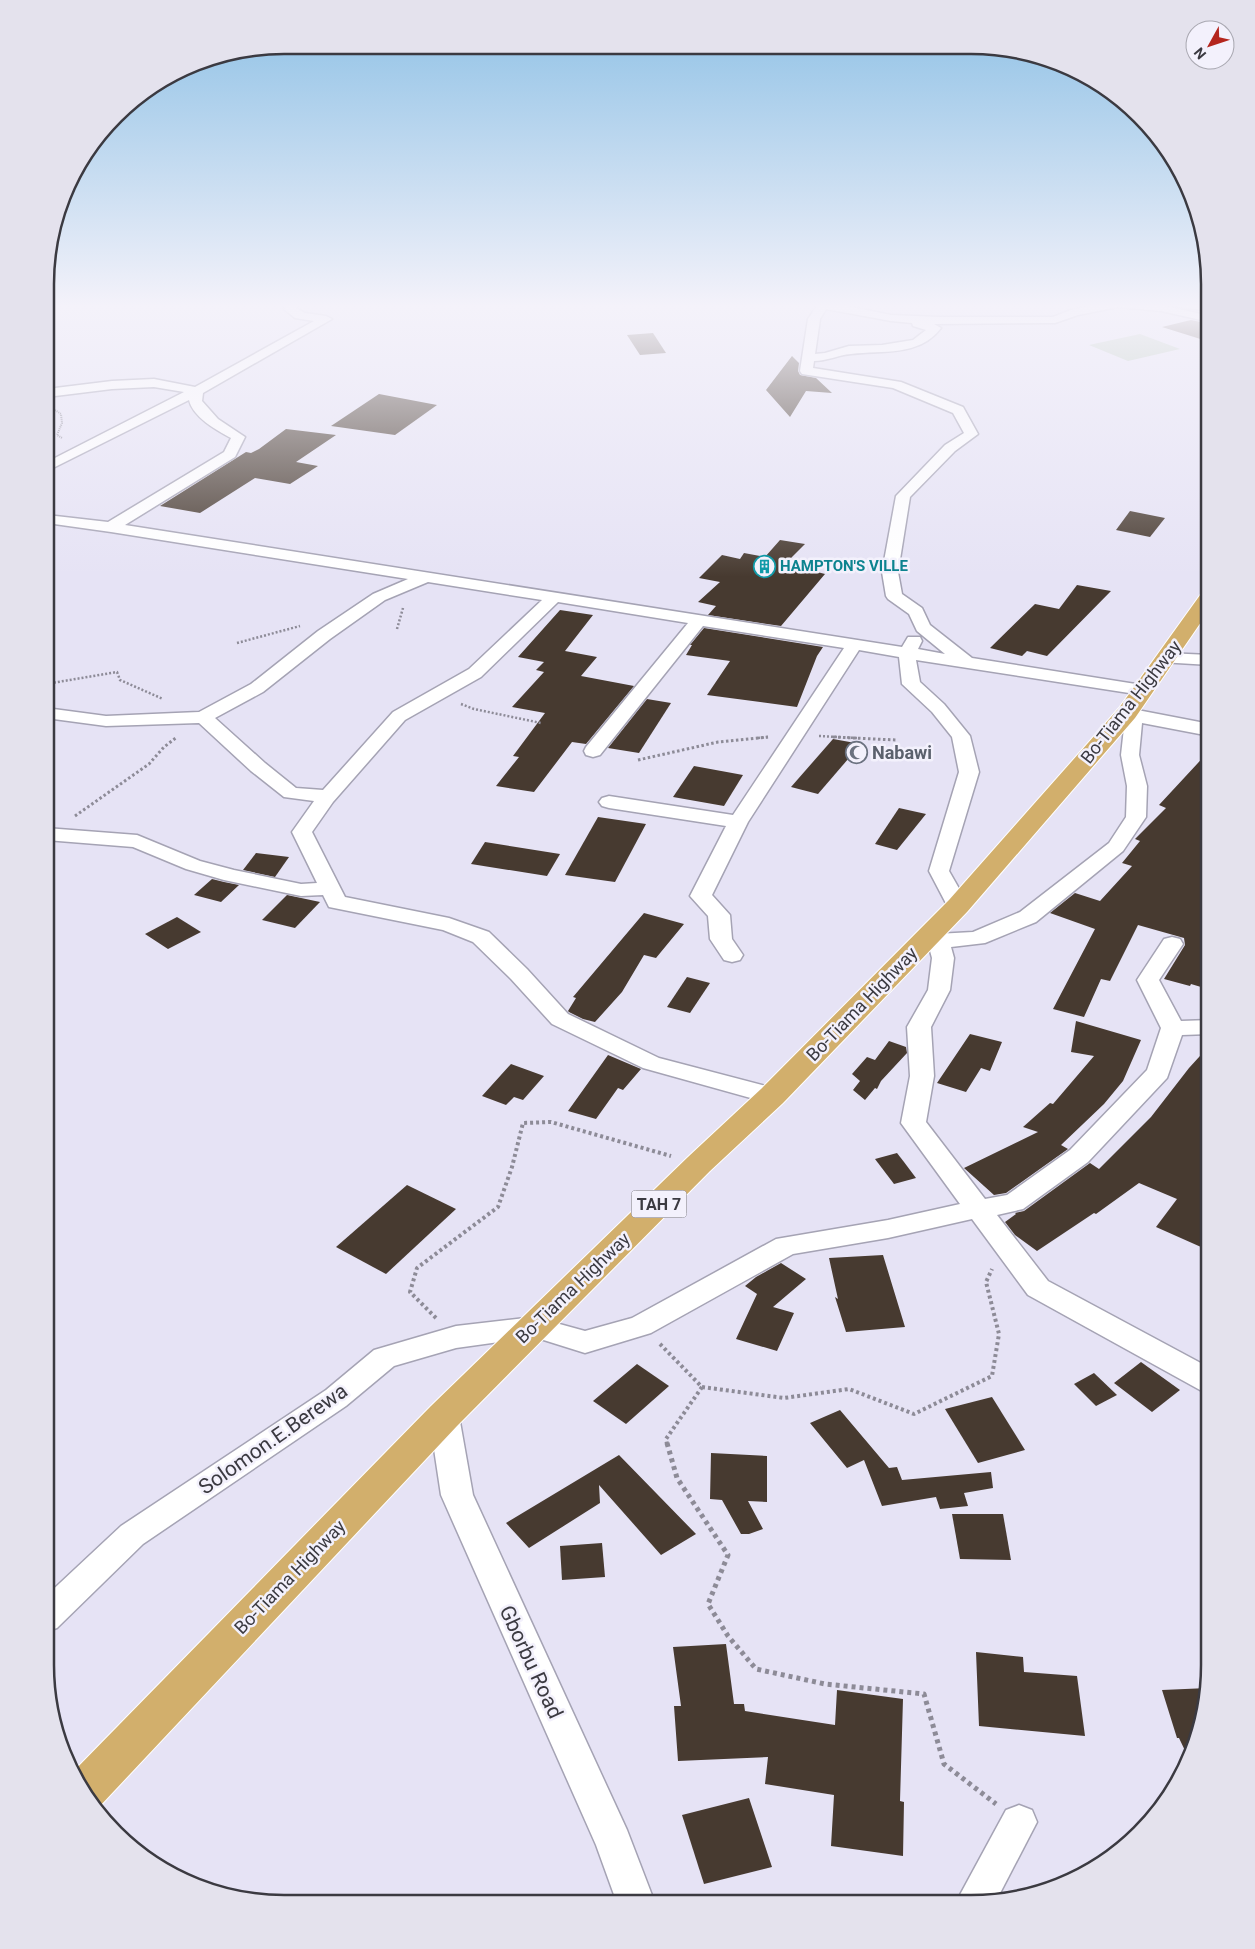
<svg xmlns="http://www.w3.org/2000/svg" width="1255" height="1949" font-family="Roboto,sans-serif">
	<style>
		.green { fill: #b1c4b0 }
		.building { fill: #473a30 }
		.lines { fill: none; stroke-linecap: round; stroke-linejoin: round }
		.service-casing { stroke: #a5a3b4; stroke-width: 3 }
		.minor-casing { stroke: #a5a3b4; stroke-width: 3 }
		.trunk-casing { stroke: #fff; stroke-width: 2 }
		.path-far4 { stroke: #8d8b97; stroke-width: 2; stroke-dasharray: 1 1; stroke-linecap: butt }
		.path-far3 { stroke: #8d8b97; stroke-width: 2.5; stroke-dasharray: 2 2; stroke-linecap: butt }
		.path-far2 { stroke: #8d8b97; stroke-width: 3; stroke-dasharray: 2.5 2.5; stroke-linecap: butt }
		.path-far1 { stroke: #8d8b97; stroke-width: 4; stroke-dasharray: 3 3; stroke-linecap: butt }
		.path { stroke: #8d8b97; stroke-width: 5; stroke-dasharray: 4 4; stroke-linecap: butt }
		.service { fill: #fff; fill-rule: evenodd }
		.minor { fill: #fff; fill-rule: evenodd }
		.trunk { fill: #d2af6c; fill-rule: evenodd }
		.labels { text-anchor: middle; stroke-width: 5; stroke-linejoin: round; paint-order: stroke }
		.far-culture-label { font-size: 15px; font-weight: bold; fill: #0d838f; stroke: #f3f1fc; text-anchor: start }
		.shield { fill: #f3f1fc; stroke: #727179; stroke-width: 1 }
		.shield-label { font-size: 16px; font-weight: bold; fill: #3b3a41 }
		.street-label { font-size: 18px; fill: #3b3a41; stroke: #f3f1fc }
		.worship-label { font-size: 18px; font-weight: bold; fill: #5b616d; stroke: #f3f1fc; text-anchor: start }
		.near-street-label { font-size: 21px; fill: #3b3a41; stroke: #f3f1fc }
		.rim { fill: none; stroke: #3b3a41; stroke-width: 2.5 }
	</style>
	<rect width="100%" height="100%" fill="#e6e3f5"/>
	<path class="green" d="M1140,334L1180,349L1128,361L1089,345Z"/>
	<g class="building">
		<path d="M1191,320L1210,324V342L1162,327Z"/>
		<path d="M653,333L666,353L640,355L627,335Z"/>
		<path d="M792,356L799,363L798,371L800,375L816,378L832,393L806,391L790,417L766,390Z"/>
		<path d="M379,394L437,405L395,435L331,426Z"/>
		<path d="M286,429L336,435L296,462L318,466L290,484L255,478L200,513L160,506L246,452L251,453L259,449Z"/>
		<path d="M1130,511L1165,518L1150,537L1116,530Z"/>
		<path d="M780,540L805,544L788,561L797,563L794,566L825,574L781,626L708,615L716,606L698,602L720,582L699,578L722,555L740,559L744,553L765,557Z"/>
		<path d="M1077,585L1111,591L1047,656L1027,651L1022,656L990,648L1035,604L1059,609Z"/>
		<path d="M560,610L593,615L565,651L597,657L581,676L634,686L586,744L572,742L534,792L496,786L519,757L513,756L545,713L512,707L544,672L536,670L544,662L518,657Z"/>
		<path d="M704,628L823,647L817,656L797,707L707,695L730,661L686,655L692,645H690Z"/>
		<path d="M647,699L671,703L639,753L608,748Z"/>
		<path d="M833,739L861,744L818,794L791,787Z"/>
		<path d="M1210,750V968L1201,987L1191,984L1190,986L1164,979L1185,945L1184,938L1138,925L1110,981L1101,979L1084,1017L1053,1009L1095,929L1050,913L1075,893L1100,901L1132,866L1122,863L1140,841L1135,839L1166,808L1159,805Z"/>
		<path d="M694,766L743,775L724,806L673,797Z"/>
		<path d="M899,808L926,814L897,850L875,844Z"/>
		<path d="M598,817L646,824L615,882L565,875Z"/>
		<path d="M485,842L560,854L547,876L471,864Z"/>
		<path d="M256,853L289,857L275,877L243,870Z"/>
		<path d="M212,879L224,882L239,885L221,902L194,895Z"/>
		<path d="M287,895L320,902L295,928L262,920Z"/>
		<path d="M644,913L684,924L656,958L644,955L622,992L595,1022L583,1019L569,1012L568,1011L576,998L573,997Z"/>
		<path d="M177,917L201,932L168,949L145,934Z"/>
		<path d="M687,977L710,983L690,1013L667,1007Z"/>
		<path d="M1076,1021L1141,1040L1123,1081L1104,1104L1061,1145L1068,1149L1006,1193L994,1195L964,1168L1038,1132L1023,1127L1050,1103L1053,1104L1094,1056L1071,1052Z"/>
		<path d="M970,1034L1002,1042L990,1071L981,1068L966,1092L937,1083Z"/>
		<path d="M889,1041L906,1047L907,1053L881,1081L877,1089L875,1088L865,1100L853,1090L860,1081L852,1074L867,1057L875,1060Z"/>
		<path d="M1210,1045V1235L1201,1247L1156,1227L1177,1199L1139,1183L1096,1214L1094,1213L1037,1251L1015,1235L1005,1222L1016,1214L1015,1213L1024,1211L1090,1163L1099,1169L1151,1117L1189,1068Z"/>
		<path d="M608,1055L641,1069L623,1090L618,1088L596,1119L568,1111Z"/>
		<path d="M511,1064L544,1076L523,1100L514,1097L506,1105L482,1096Z"/>
		<path d="M897,1153L904,1162L916,1178L894,1184L875,1159Z"/>
		<path d="M407,1185L456,1209L386,1274L336,1247Z"/>
		<path d="M883,1255L905,1327L846,1332L835,1297L838,1299L829,1258Z"/>
		<path d="M781,1263L806,1279L773,1307L794,1313L777,1351L736,1339L757,1294L745,1286L756,1277Z"/>
		<path d="M1141,1362L1180,1390L1152,1412L1114,1383Z"/>
		<path d="M637,1364L669,1386L626,1424L593,1401Z"/>
		<path d="M1094,1373L1117,1395L1096,1406L1074,1384Z"/>
		<path d="M992,1397L1025,1450L978,1463L945,1409Z"/>
		<path d="M840,1410L889,1468L897,1467L902,1480L991,1472L993,1488L964,1493L968,1506L940,1509L936,1497L882,1506L864,1460L847,1468L810,1423Z"/>
		<path d="M711,1453L767,1456V1502L748,1501L763,1529L749,1534H741L722,1500L710,1499Z"/>
		<path d="M619,1455L696,1534L661,1555L599,1485L600,1503L529,1548L506,1523Z"/>
		<path d="M952,1514H1003L1011,1560L960,1559Z"/>
		<path d="M602,1543L605,1577L562,1580L560,1546Z"/>
		<path d="M726,1644L734,1704H744L745,1711L835,1725L837,1690L903,1699L900,1801L904,1802L903,1856L831,1846L834,1795L765,1784L768,1757L678,1761L674,1706H681L673,1647Z"/>
		<path d="M976,1652L1023,1657L1024,1672L1077,1676L1085,1736L979,1726Z"/>
		<path d="M1208,1688L1197,1743L1189,1759L1179,1738H1177L1162,1690Z"/>
		<path d="M749,1798L772,1867L704,1884L682,1815Z"/>
	</g>
	<g class="lines">
		<defs>
			<path id="service" d="M1169,304L1210,307V311L1172,306Z"/>
			<g id="minor">
				<path d="M287,304H299L296,308L305,313L326,316L332,319L203,393L202,401L218,419L245,437L235,457L125,525L902,647L908,637H920L922,641L918,649L945,654L917,631L909,614L888,599L886,596L882,572L896,496L945,445L964,433L953,413L893,388L802,374L800,371L808,319L816,307L813,304H837L891,315L939,317H1053L1071,310L1098,304H1156L1210,316V322L1161,311L1118,307L1078,315L1055,323L934,324L941,328C919,357 883,350 851,354C838,355 827,361 814,361L813,368L901,382L963,407L978,434L955,451L910,497L898,572L902,594L922,608L930,625L972,658L1142,685L1148,686L1151,690L1148,694L1142,695L916,660L920,682L944,704L970,736L979,772L949,871L969,906L966,911L958,912L950,911L929,871L959,772L952,737L932,712L902,684L899,657L859,650L748,822L712,895L730,915L732,939L743,955L740,960L732,962L724,960L710,939L708,916L690,896L726,826L609,808L602,806L599,802L602,798L609,796L733,815L844,648L703,626L600,755L593,757L586,755L584,751L586,747L688,623L558,602L481,677L405,720L333,802L312,832L345,897L449,918L489,932L527,969L568,1014L659,1058L781,1090L784,1096L781,1102L772,1104L643,1068L552,1024L511,979L473,942L443,930L329,907L323,895L301,896L224,880L186,869L133,847L46,840V828L137,835L200,861L234,870L301,884L317,883L292,832L314,801L284,797L251,771L199,723L106,726L46,718V708L106,716L199,712L251,684L318,631L373,594L408,579L111,532L47,523V515L108,522L224,452L231,438C216,430 193,417 189,400L47,471V462L184,392L154,387L112,389L47,397V389L112,381L154,379L195,387L314,321L295,318L284,309ZM826,309L891,321L912,323L913,326L926,330L913,340L882,345L849,346L825,353L815,354L820,319ZM428,582L542,600L469,669L393,712L323,790L296,788L265,763L215,718L263,692L330,639L385,600Z"/>
				<path d="M1166,653L1210,655V665L1160,662L1157,658L1160,654Z"/>
				<path d="M1127,708L1210,724V736L1142,723L1139,755L1147,786L1146,817L1123,851L1036,922L985,943L951,947L954,958L950,990L931,1027L934,1076L926,1122L985,1199L1007,1195L1070,1150L1147,1070L1161,1028L1137,980L1164,939L1172,937L1180,939L1183,944L1159,980L1181,1021L1210,1020V1034L1182,1035L1167,1078L1088,1162L1023,1209L997,1215L1048,1281L1210,1368V1393L1200,1390L1028,1295L972,1219L888,1238L793,1254L651,1333L585,1353L534,1337L456,1348L394,1366L346,1406L143,1544L57,1628L45,1632V1597L121,1526L326,1390L374,1350L456,1326L534,1317L585,1331L632,1318L776,1239L888,1220L960,1204L901,1123L910,1076L907,1027L928,990L932,958L929,947L918,945L915,940L918,935L973,932L1020,912L1109,843L1126,817L1127,786L1121,755L1125,719L1118,713L1121,709Z"/>
				<path d="M444,1404L455,1408L459,1416L473,1495L627,1830L655,1903H617L596,1845L441,1495L429,1416L433,1408Z"/>
				<path d="M1019,1805L1032,1810L1037,1822L997,1899L972,1904H955L1006,1810Z"/>
			</g>
			<path id="trunk" d="M1210,589V609L1135,718L967,912L783,1103L710,1171L457,1426L99,1807L93,1809L72,1773L431,1406L688,1157L761,1089L949,900L1119,708L1203,591Z"/>
		</defs>
		<use href="#service" class="service-casing"/>
		<use href="#minor" class="minor-casing"/>
		<use href="#trunk" class="trunk-casing"/>
		<path class="path-far4" d="M55,410L61,414L62,423L57,435L62,438"/>
		<g class="path-far3">
			<path d="M397,629L403,608"/>
			<path d="M237,643L300,626"/>
			<path d="M46,684L117,672L120,680L163,699"/>
			<path d="M461,704L474,709L541,723"/>
			<path d="M819,736L857,738"/>
			<path d="M758,738L768,737"/>
		</g>
		<g class="path-far2">
			<path d="M833,737L896,740"/>
			<path d="M638,760L718,742L768,737"/>
			<path d="M75,816L149,764L164,747L177,737"/>
		</g>
		<g class="path-far1">
			<path d="M436,1318L410,1292L417,1268L498,1207L512,1167L523,1123L551,1122L671,1156"/>
			<path d="M660,1344L702,1387L666,1439L667,1444"/>
			<path d="M702,1387L784,1398L849,1389L914,1414L992,1376L999,1334L986,1282L992,1269"/>
		</g>
		<path class="path" d="M667,1443L677,1478L728,1555L708,1604L728,1636L756,1669L825,1684L924,1694L944,1764L996,1804"/>
		<use href="#service" class="service"/>
		<use href="#minor" class="minor"/>
		<use href="#trunk" class="trunk"/>
	</g>
	<linearGradient id="sky" x2="0" y2="1"><stop stop-color="#8cc0e5"/><stop offset="0.53" stop-color="#f4f2fa"/><stop offset="1" stop-color="#f4f2fa" stop-opacity="0"/></linearGradient>
	<rect width="1255" height="577" fill="url(#sky)"/>
	<defs>
		<symbol id="building-ring" viewBox="-11 -11 22 22"><circle r="9.5" fill="#f3f1fc" stroke="#0f9aa8" stroke-width="1.5"/><path d="M-4-6H4V6H1V3H-1V6H-4ZM-2.5-4.3h1.7v1.8h-1.7ZM.8-4.3h1.7v1.8H.8ZM-2.5-1h1.7V.8h-1.7ZM.8-1h1.7V.8H.8Z" fill="#0f9aa8"/></symbol>
		<symbol id="mosque-ring" viewBox="-11 -11 22 22"><circle r="9.5" fill="#f3f1fc" stroke="#6b7280" stroke-width="1.5"/><path d="M3.5-4.9A6 6 0 1 0 3.5 4.9A5 5 0 1 1 3.5-4.9Z" fill="#6b7280"/></symbol>
	</defs>
	<g fill-rule="evenodd">
		<use href="#building-ring" x="752" y="554" width="25" height="25"/>
		<use href="#mosque-ring" x="844" y="740" width="25" height="25"/>
	</g>
	<g class="labels">
		<g class="far-culture-label">
			<text x="780" y="571">HAMPTON'S VILLE</text>
		</g>
		<rect class="shield" x="631.5" y="1190.5" width="55" height="27" rx="4"/>
		<g class="shield-label">
			<text x="659" y="1210">TAH 7</text>
		</g>
		<g class="street-label">
			<text transform="translate(1131 702) rotate(-52)" y="6">Bo-Tiama Highway</text>
			<text transform="translate(862 1004) rotate(-46)" y="6">Bo-Tiama Highway</text>
			<text transform="translate(573 1288) rotate(-44)" y="6">Bo-Tiama Highway</text>
			<text transform="translate(290 1577) rotate(-46)" y="6">Bo-Tiama Highway</text>
		</g>
		<g class="worship-label">
			<text x="872" y="759">Nabawi</text>
		</g>
		<g class="near-street-label">
			<text transform="translate(273 1439) rotate(-35)" y="7">Solomon.E.Berewa</text>
			<text transform="translate(531 1662) rotate(65)" y="7">Gborbu Road</text>
		</g>
	</g>
	<path d="M0 0H1255V1949H0ZM284 54H971A230 230 0 0 1 1201 284V1665A230 230 0 0 1 971 1895H284A230 230 0 0 1 54 1665V284A230 230 0 0 1 284 54Z" fill="#e4e2ed" fill-rule="evenodd"/>
	<path class="rim" d="M284 54H971A230 230 0 0 1 1201 284V1665A230 230 0 0 1 971 1895H284A230 230 0 0 1 54 1665V284A230 230 0 0 1 284 54Z"/>
	<g transform="translate(1210 45) rotate(230)"><circle r="24" fill="#f3f1fc" stroke="#a9a8b1"/>
	<path d="M0-4L9 19L0 12L-9 19Z" fill="#b4251d"/>
	<text y="-8" font-size="14" font-weight="bold" text-anchor="middle" fill="#3b3a41">N</text>
	</g>
</svg>
